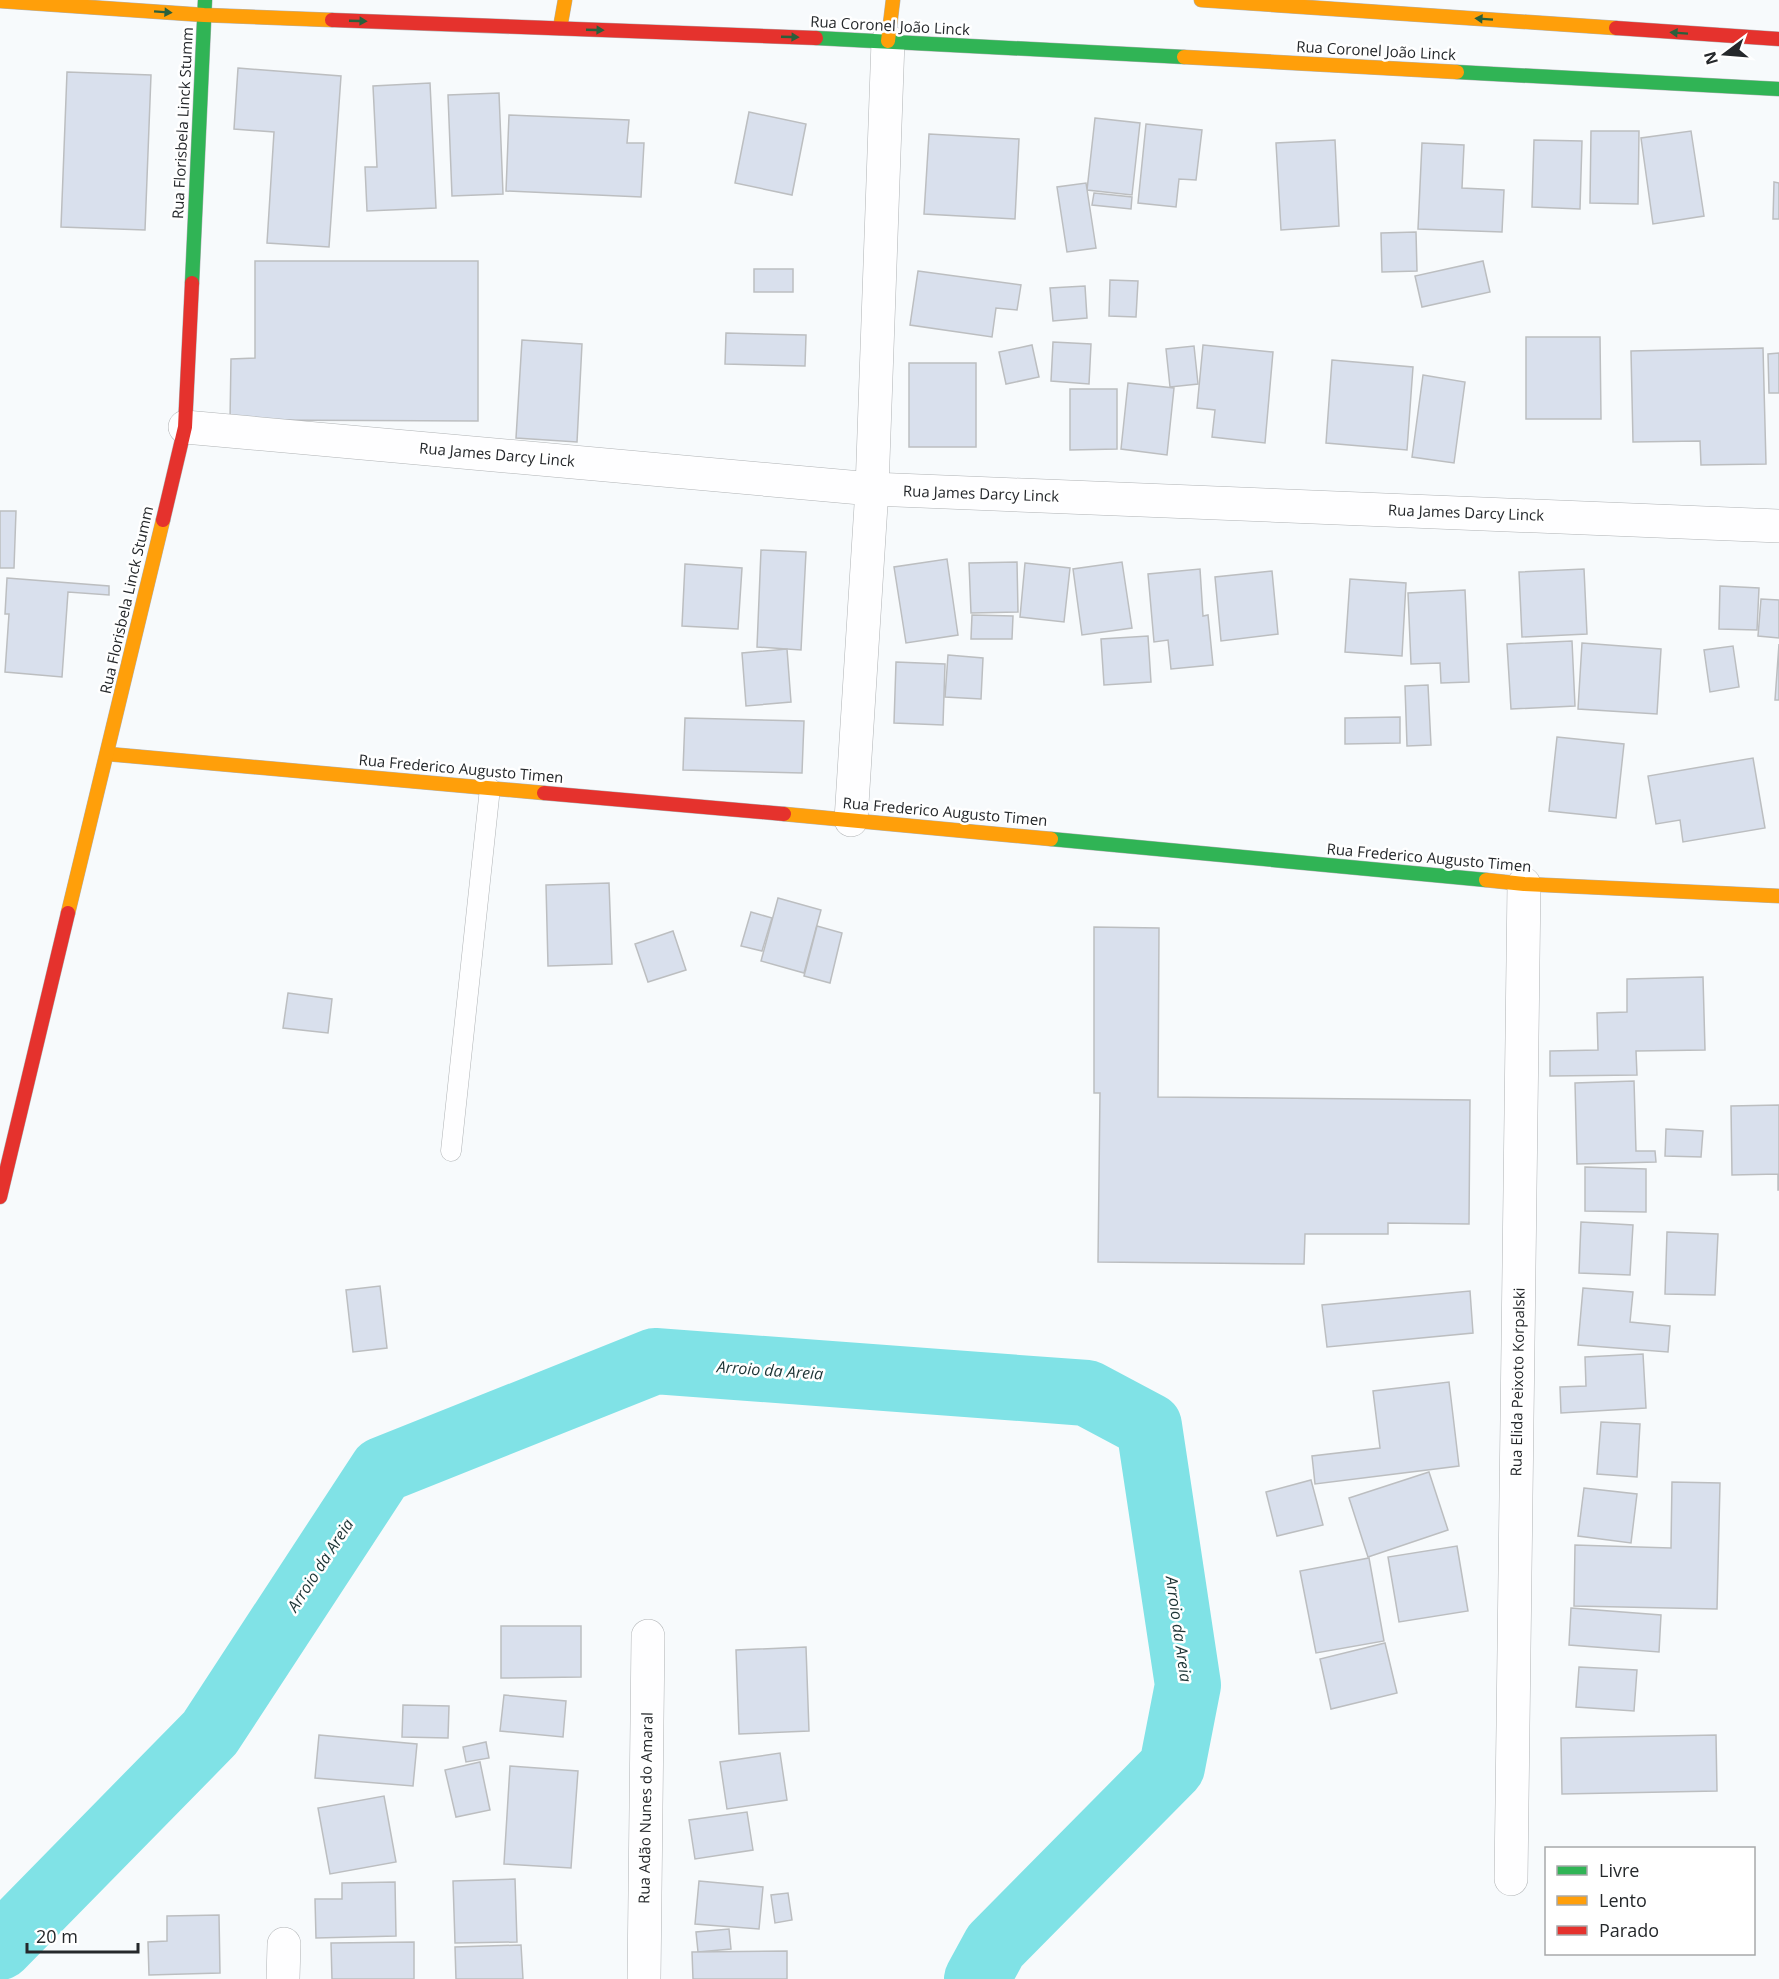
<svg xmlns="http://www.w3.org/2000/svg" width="1779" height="1979" font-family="'Open Sans',sans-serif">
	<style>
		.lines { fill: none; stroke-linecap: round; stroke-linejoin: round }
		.river { stroke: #80e2e6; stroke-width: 66 }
		.building { fill: #d9e0ed; stroke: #bcbec0; stroke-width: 1.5 }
		.lane-casing { stroke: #b0b3b5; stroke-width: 21 }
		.street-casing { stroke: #b0b3b5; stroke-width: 34 }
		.fast-casing { stroke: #b0b3b5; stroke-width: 15 }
		.slow-casing { stroke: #b0b3b5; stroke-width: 15 }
		.jam-casing { stroke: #b0b3b5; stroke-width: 15 }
		.lane { stroke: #fefeff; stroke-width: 20 }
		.street { stroke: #fefeff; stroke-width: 33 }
		.fast { stroke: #30b455; stroke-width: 14 }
		.slow { stroke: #ff9f0a; stroke-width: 14 }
		.jam { stroke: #e5322d; stroke-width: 14 }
		.oneway { fill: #29603c }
		.labels { text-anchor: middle; stroke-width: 5; stroke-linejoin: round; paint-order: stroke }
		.street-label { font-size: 15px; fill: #25282b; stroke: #fff }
		.water-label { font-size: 16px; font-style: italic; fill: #1d3435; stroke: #fff }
	</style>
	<rect width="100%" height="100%" fill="#f7fafc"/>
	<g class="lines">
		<path class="river" d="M0,1947L210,1733L382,1470L655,1361L1087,1393L1149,1426L1188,1685L1172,1767L995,1946L977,1979"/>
	</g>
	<g class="building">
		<path d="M238,68L341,76L329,247L267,243L274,132L234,129Z"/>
		<path d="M67,72L151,75L145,230L61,227Z"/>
		<path d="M430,83L436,208L367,211L365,167H377L373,86Z"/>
		<path d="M499,93L503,194L452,196L448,95Z"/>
		<path d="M749,112L806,124L792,195L735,183Z"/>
		<path d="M509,115L629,120L627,143H644L641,197L506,191Z"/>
		<path d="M1095,118L1140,123L1132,195L1087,190Z"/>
		<path d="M1146,124L1202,130L1196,180L1179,179L1176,207L1138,203Z"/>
		<path d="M1591,131H1639L1638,204L1590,203Z"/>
		<path d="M1691,131L1704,216L1653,224L1641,138Z"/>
		<path d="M929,134L1019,139L1015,219L924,214Z"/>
		<path d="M1335,140L1339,226L1281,230L1276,143Z"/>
		<path d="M1534,140L1582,141L1580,209L1532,207Z"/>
		<path d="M1422,143L1464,145L1462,188L1504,190L1502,232L1418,229Z"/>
		<path d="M1774,182L1779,183V219H1773Z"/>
		<path d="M1086,183L1096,248L1067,252L1057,187Z"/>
		<path d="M1094,193L1132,197L1131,209L1092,205Z"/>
		<path d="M1416,232L1417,271L1382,272L1381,233Z"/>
		<path d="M255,261H478V421L230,420L231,359L255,358Z"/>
		<path d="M1483,261L1490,292L1422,307L1415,276Z"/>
		<rect x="754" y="269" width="39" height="23"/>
		<path d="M918,271L1021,285L1017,310L996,308L992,337L910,325Z"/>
		<path d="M1110,280L1138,281L1136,317L1109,316Z"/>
		<path d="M1085,286L1087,318L1053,321L1050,288Z"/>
		<path d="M726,333L806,335L805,366L725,364Z"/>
		<path d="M1526,337H1600L1601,419H1526Z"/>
		<path d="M522,340L582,344L577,442L516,438Z"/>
		<path d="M1053,342L1091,344L1089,384L1051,381Z"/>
		<path d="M1032,345L1039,377L1006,384L999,352Z"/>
		<path d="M1203,345L1273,352L1265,443L1212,437L1215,410L1197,408Z"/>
		<path d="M1194,346L1198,384L1170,387L1166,349Z"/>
		<path d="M1763,348L1766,464L1701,465L1700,441L1633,442L1631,351Z"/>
		<path d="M1779,353V393H1769L1768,354Z"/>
		<path d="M1332,360L1413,367L1407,450L1326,443Z"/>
		<rect x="909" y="363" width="67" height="84"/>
		<path d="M1423,375L1465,382L1454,463L1412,457Z"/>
		<path d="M1128,383L1174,388L1167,455L1121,449Z"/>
		<path d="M1070,389H1117V449L1070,450Z"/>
		<path d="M0,511H16L14,568H0Z"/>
		<path d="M761,550L806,552L801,650L757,647Z"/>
		<path d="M947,559L958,635L906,643L894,567Z"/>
		<path d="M1017,562L1018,612L971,613L969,563Z"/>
		<path d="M1122,562L1132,628L1082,635L1073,569Z"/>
		<path d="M1025,563L1070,568L1064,622L1020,617Z"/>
		<path d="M685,564L742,568L738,629L682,626Z"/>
		<path d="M1200,569L1203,616L1208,615L1213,665L1171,669L1168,640L1154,642L1148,574Z"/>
		<path d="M1584,569L1587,634L1522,637L1519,572Z"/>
		<path d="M1272,571L1278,634L1221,641L1215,577Z"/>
		<path d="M7,578L109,586V595L68,592L62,677L5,672L9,614H5Z"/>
		<path d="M1350,579L1406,583L1402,656L1345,652Z"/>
		<path d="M1720,586L1759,588L1757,630L1719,629Z"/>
		<path d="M1465,590L1469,682L1441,683L1440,663L1411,664L1408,593Z"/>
		<path d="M1761,599L1779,600V638L1758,636Z"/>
		<path d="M972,615L1013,616L1012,639H971Z"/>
		<path d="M1148,636L1151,682L1104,685L1101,639Z"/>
		<path d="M1572,641L1575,706L1511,709L1507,644Z"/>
		<path d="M1582,643L1661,649L1657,714L1578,709Z"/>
		<path d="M1779,644V700H1775Z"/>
		<path d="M1733,646L1739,687L1710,692L1704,650Z"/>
		<path d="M787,649L791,702L746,706L742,653Z"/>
		<path d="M948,655L983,658L981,699L945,697Z"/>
		<path d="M896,662L945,664L943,725L894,723Z"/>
		<path d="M1428,685L1431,745L1407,746L1405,686Z"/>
		<path d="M1400,717V743L1345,744V718Z"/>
		<path d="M685,718L804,721L802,773L683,770Z"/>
		<path d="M1557,737L1624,744L1616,818L1549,811Z"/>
		<path d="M1753,758L1765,828L1683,842L1680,820L1656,824L1648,776Z"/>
		<path d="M609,883L612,964L548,966L546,885Z"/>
		<path d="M778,898L821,910L804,973L761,961Z"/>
		<path d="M751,912L772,918L762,951L741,946Z"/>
		<path d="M817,926L842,933L830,983L804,976Z"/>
		<path d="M1094,927L1159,928L1158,1097L1470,1100L1469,1224L1388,1223V1234H1305L1304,1264L1098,1262L1100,1093H1094Z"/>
		<path d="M673,931L686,970L648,982L635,944Z"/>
		<path d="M1703,977L1705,1050L1636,1051L1637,1075L1550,1076V1051L1598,1050L1597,1013L1627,1012V979Z"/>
		<path d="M288,993L332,999L328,1033L283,1028Z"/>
		<path d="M1634,1081L1636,1151H1655L1656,1162L1577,1164L1575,1083Z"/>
		<path d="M1779,1105V1190H1778V1174L1732,1175L1731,1106Z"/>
		<path d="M1666,1129L1703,1131L1701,1157L1665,1156Z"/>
		<path d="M1585,1167L1646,1169V1212L1585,1211Z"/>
		<path d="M1581,1222L1633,1225L1630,1275L1579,1273Z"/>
		<path d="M1667,1232L1718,1234L1715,1295L1665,1294Z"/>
		<path d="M380,1286L387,1348L353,1352L346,1290Z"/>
		<path d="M1583,1288L1633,1292L1630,1322L1670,1326L1668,1352L1578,1345Z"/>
		<path d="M1470,1291L1473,1333L1327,1347L1322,1305Z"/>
		<path d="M1643,1354L1646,1408L1561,1413L1560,1387L1586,1386L1585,1357Z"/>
		<path d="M1449,1382L1459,1466L1315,1484L1312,1456L1380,1448L1373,1391Z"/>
		<path d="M1601,1422L1640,1424L1637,1477L1597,1474Z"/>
		<path d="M1429,1472L1448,1530L1368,1557L1349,1498Z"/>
		<path d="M1311,1480L1323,1525L1277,1536L1266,1492Z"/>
		<path d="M1672,1482L1720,1483L1717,1609L1574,1606L1575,1545L1671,1548Z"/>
		<path d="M1584,1488L1637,1494L1631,1543L1578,1536Z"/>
		<path d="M1457,1546L1468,1611L1399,1622L1388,1557Z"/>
		<path d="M1369,1558L1384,1641L1316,1653L1300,1571Z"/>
		<path d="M1571,1608L1661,1615L1659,1652L1569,1645Z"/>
		<path d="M501,1626H581V1677L501,1678Z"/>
		<path d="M1385,1643L1397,1693L1331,1709L1320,1659Z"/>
		<path d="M806,1647L809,1731L739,1734L736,1650Z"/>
		<path d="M1579,1667L1637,1670L1634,1711L1576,1707Z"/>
		<path d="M504,1695L566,1701L563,1737L500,1731Z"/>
		<path d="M403,1705L449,1706L448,1738L402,1737Z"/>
		<path d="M319,1735L417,1744L413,1786L315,1778Z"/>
		<path d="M1716,1735L1717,1791L1562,1794L1561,1738Z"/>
		<path d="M486,1742L489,1758L466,1762L463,1747Z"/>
		<path d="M780,1753L787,1800L727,1809L720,1762Z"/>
		<path d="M480,1762L490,1810L456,1817L445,1770Z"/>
		<path d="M510,1766L578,1771L571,1868L504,1864Z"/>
		<path d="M384,1796L396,1862L330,1874L318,1808Z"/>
		<path d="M747,1812L753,1850L695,1859L689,1820Z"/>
		<path d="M515,1879L517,1942L455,1943L453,1881Z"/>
		<path d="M699,1881L763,1887L759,1929L695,1924Z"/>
		<path d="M395,1882L396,1936L316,1938L315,1899H342V1883Z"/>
		<path d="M788,1893L792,1920L775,1923L771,1895Z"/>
		<path d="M219,1915L220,1973L149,1975L148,1942L167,1941V1916Z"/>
		<path d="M729,1929L731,1949L698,1952L696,1932Z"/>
		<path d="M414,1942V1979H332L331,1943Z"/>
		<path d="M521,1945L523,1979H456L455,1947Z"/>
		<path d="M787,1951V1979H693L692,1952Z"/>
	</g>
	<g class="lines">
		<defs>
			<path id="lane" d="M451,1151L490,788"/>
			<g id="street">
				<path d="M185,427L872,489L1779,526"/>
				<path d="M851,820L872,489L888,41"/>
				<path d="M1511,1879L1524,884"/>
				<path d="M283,1979L284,1944"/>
				<path d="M644,1979L648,1636"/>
			</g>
			<g id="fast">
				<path d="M816,38L1184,57"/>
				<path d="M1457,72L1779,89"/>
				<path d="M192,283L205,0"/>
				<path d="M1051,839L1486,880"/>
			</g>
			<g id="slow">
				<path d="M1201,0L1616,28"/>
				<path d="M0,1L204,15L332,20"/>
				<path d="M560,28L565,0"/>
				<path d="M888,41L893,0"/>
				<path d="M1184,57L1457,72"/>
				<path d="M108,754L544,793"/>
				<path d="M784,814L1051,839"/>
				<path d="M1486,880L1524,884L1779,896"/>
				<path d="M68,913L163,520"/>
			</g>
			<g id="jam">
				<path d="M332,20L816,38"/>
				<path d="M1616,28L1779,39"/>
				<path d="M163,520L185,427L192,283"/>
				<path d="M544,793L784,814"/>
				<path d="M0,1197L68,913"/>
			</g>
		</defs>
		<use href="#lane" class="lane-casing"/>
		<use href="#street" class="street-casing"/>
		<use href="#fast" class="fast-casing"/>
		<use href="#slow" class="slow-casing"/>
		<use href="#jam" class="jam-casing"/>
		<use href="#lane" class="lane"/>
		<use href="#street" class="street"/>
		<use href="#fast" class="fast"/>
		<use href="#slow" class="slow"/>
		<use href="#jam" class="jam"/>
	</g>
	<defs><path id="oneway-solid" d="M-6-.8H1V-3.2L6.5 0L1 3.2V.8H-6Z" transform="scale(1.5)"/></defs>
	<g class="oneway">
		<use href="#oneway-solid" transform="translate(163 12) rotate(4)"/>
		<use href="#oneway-solid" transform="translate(1484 19) rotate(-176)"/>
		<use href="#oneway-solid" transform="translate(358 21) rotate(2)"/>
		<use href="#oneway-solid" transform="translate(595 30) rotate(2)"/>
		<use href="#oneway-solid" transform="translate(1679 33) rotate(-176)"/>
		<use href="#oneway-solid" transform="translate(790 37) rotate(2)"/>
	</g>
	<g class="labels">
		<g class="street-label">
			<text transform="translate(890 26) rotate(3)" y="5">Rua Coronel João Linck</text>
			<text transform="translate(1376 51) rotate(3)" y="5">Rua Coronel João Linck</text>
			<text transform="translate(183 123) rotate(-87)" y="5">Rua Florisbela Linck Stumm</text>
			<text transform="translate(497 455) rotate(5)" y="5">Rua James Darcy Linck</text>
			<text transform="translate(981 494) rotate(2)" y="5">Rua James Darcy Linck</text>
			<text transform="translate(1466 513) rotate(2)" y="5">Rua James Darcy Linck</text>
			<text transform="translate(127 600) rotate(-77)" y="5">Rua Florisbela Linck Stumm</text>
			<text transform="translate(461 769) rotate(5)" y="5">Rua Frederico Augusto Timen</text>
			<text transform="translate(945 812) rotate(5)" y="5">Rua Frederico Augusto Timen</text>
			<text transform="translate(1429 858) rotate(5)" y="5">Rua Frederico Augusto Timen</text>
			<text transform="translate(1518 1382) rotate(-89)" y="5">Rua Elida Peixoto Korpalski</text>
			<text transform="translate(646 1808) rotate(-89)" y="5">Rua Adão Nunes do Amaral</text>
		</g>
		<g class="water-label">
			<text transform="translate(770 1370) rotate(4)" y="6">Arroio da Areia</text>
			<text transform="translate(320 1565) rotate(-57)" y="6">Arroio da Areia</text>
			<text transform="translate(1179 1629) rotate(82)" y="6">Arroio da Areia</text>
		</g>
	</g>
	<rect x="1545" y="1847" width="210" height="108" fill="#ffffff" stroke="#a8a9aa" stroke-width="1.5"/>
	<rect x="1557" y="1866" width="30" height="9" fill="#30b455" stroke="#a8a9aa" stroke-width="1.5"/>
	<text x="1599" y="1877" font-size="18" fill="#25282b">Livre</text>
	<rect x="1557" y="1896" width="30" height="9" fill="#ff9f0a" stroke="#a8a9aa" stroke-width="1.5"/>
	<text x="1599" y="1907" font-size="18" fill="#25282b">Lento</text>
	<rect x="1557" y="1926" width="30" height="9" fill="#e5322d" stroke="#a8a9aa" stroke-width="1.5"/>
	<text x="1599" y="1937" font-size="18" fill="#25282b">Parado</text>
	<g transform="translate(1725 54) rotate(254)" stroke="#ffffff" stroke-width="4.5" paint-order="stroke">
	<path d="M0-4.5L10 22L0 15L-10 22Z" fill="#25282b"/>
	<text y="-9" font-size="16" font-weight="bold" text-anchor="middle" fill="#25282b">N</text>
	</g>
	<path d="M27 1943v9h111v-9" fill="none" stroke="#25282b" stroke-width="3"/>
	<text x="36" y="1943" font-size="18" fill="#25282b" stroke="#ffffff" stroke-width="4.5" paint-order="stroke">20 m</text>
</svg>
